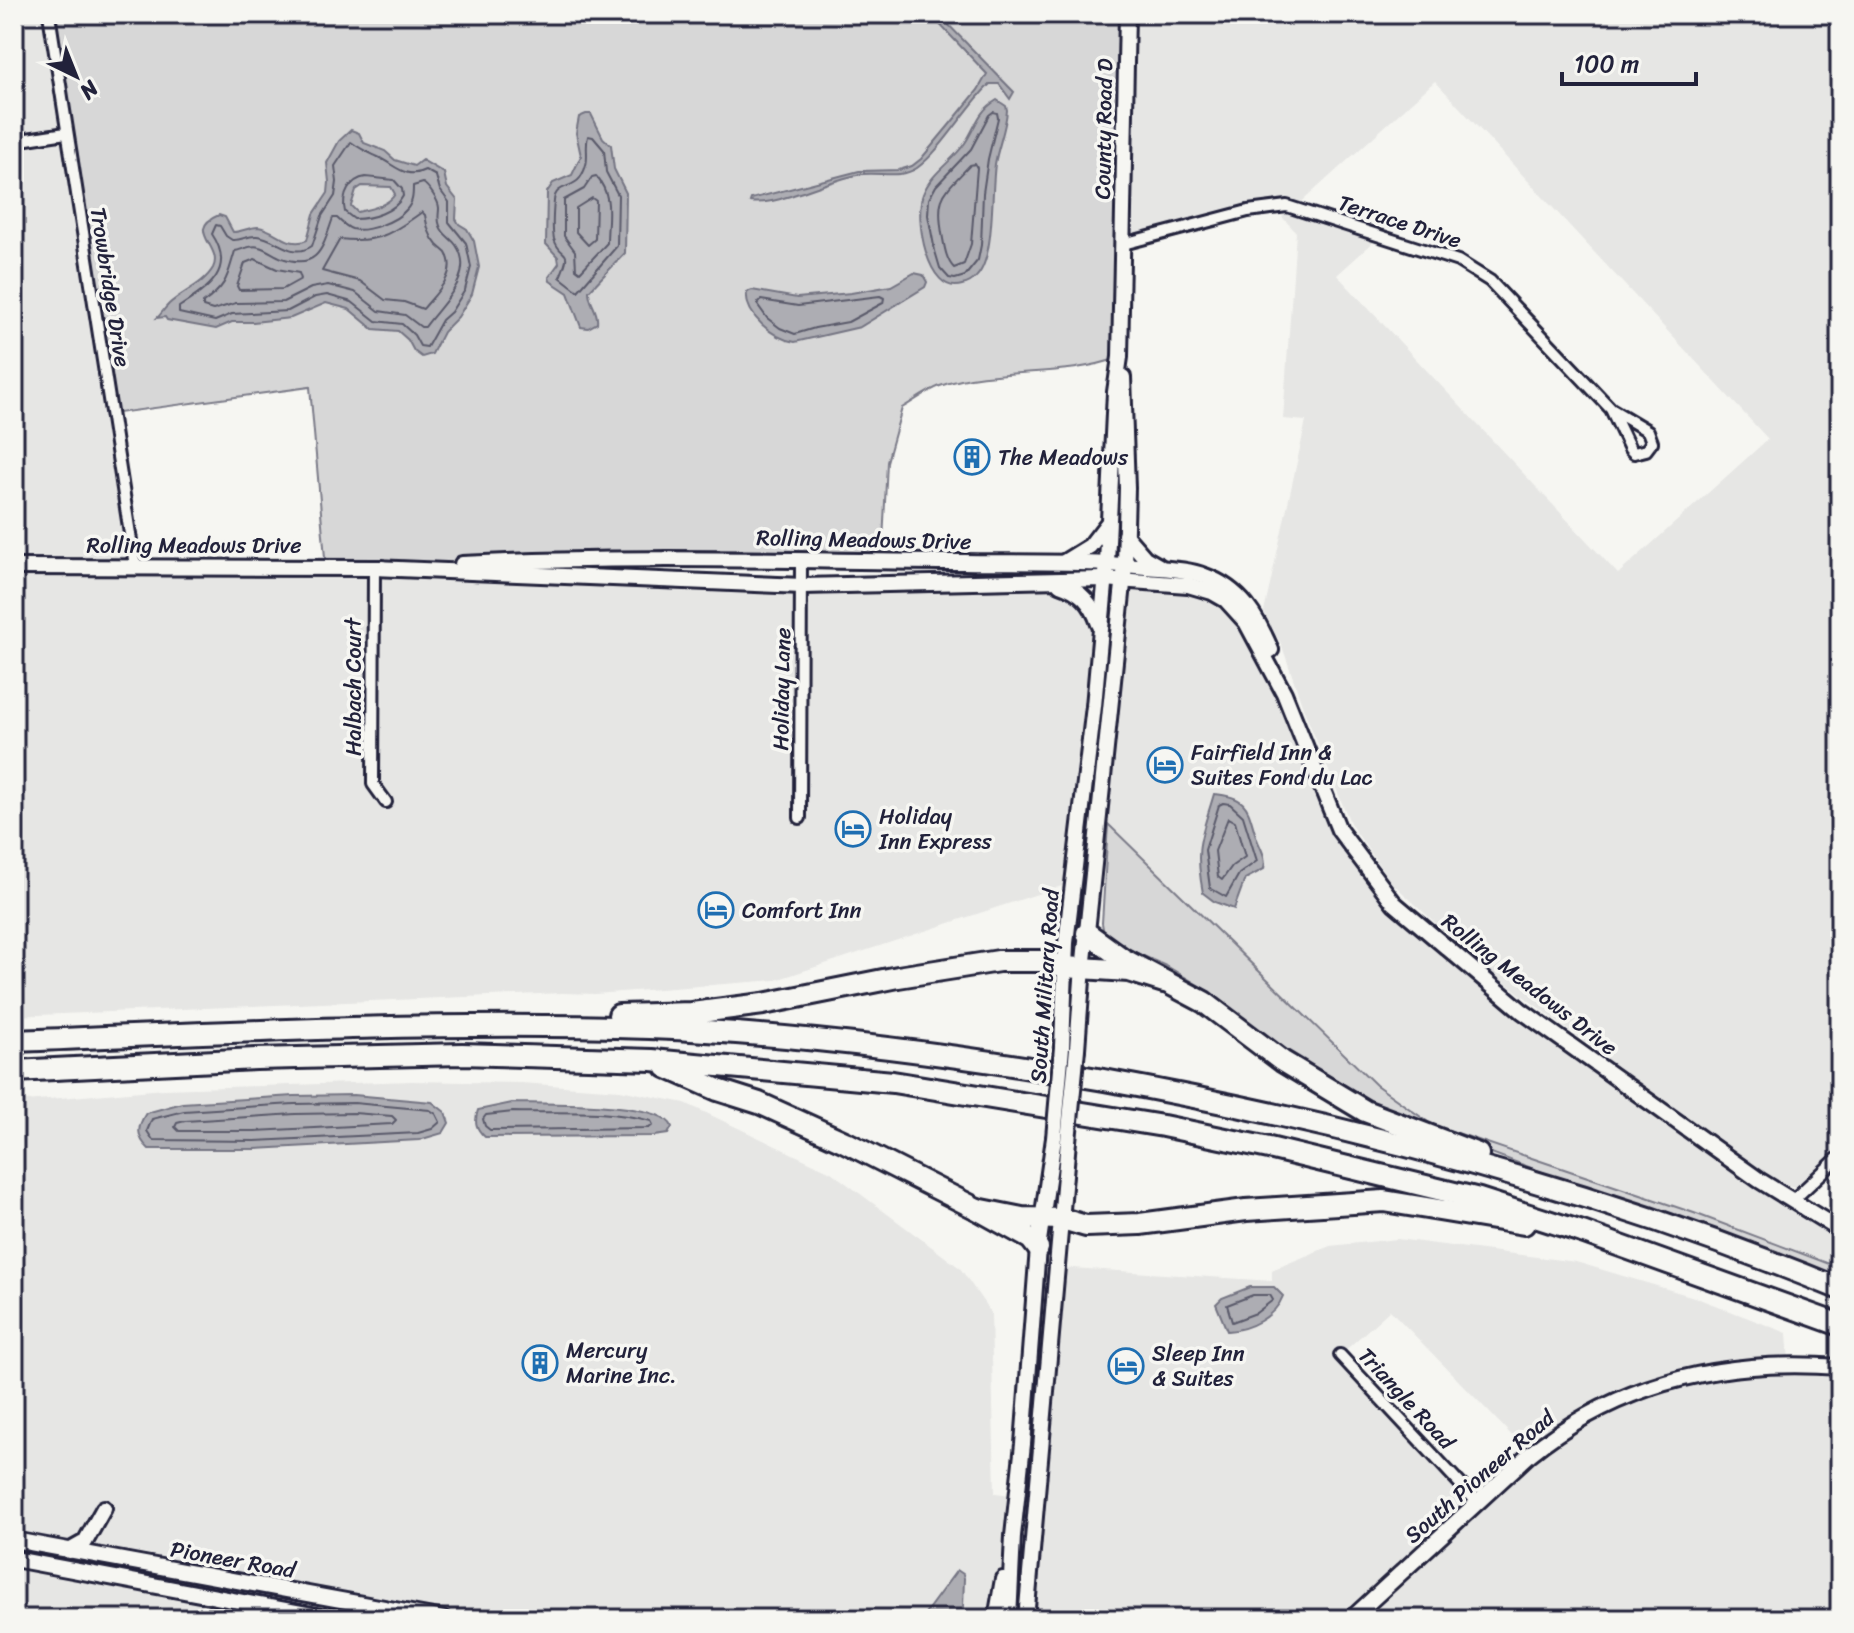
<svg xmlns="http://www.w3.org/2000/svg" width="1854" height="1633" font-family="Sriracha,sans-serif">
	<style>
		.built { fill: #e6e6e4; fill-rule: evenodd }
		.green { fill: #d7d7d7; stroke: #7c7c89; stroke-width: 2 }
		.water { fill: #adadb3; stroke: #757583; stroke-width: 2; fill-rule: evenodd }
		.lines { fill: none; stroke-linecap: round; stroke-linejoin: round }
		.shore { stroke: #5a5a6b; stroke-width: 2 }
		.minor-casing { stroke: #22223b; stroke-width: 16 }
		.secondary-casing { stroke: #22223b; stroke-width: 20 }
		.motorway-casing { stroke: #22223b; stroke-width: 26 }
		.minor { stroke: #f6f6f2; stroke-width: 10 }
		.secondary { stroke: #f6f6f2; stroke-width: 14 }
		.motorway { stroke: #f6f6f2; stroke-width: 20 }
		.secondary-bridge-casing { stroke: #22223b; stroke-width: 20; stroke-linecap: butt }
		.secondary-bridge { stroke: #f6f6f2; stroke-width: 14 }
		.labels { text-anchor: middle; stroke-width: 7; stroke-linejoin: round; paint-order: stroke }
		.street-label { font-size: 22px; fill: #22223b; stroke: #f6f6f2 }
		.poi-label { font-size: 22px; fill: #22223b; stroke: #f6f6f2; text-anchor: start }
	</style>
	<rect width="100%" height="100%" fill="#f6f6f2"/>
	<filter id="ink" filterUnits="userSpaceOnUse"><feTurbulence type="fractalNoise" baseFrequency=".0125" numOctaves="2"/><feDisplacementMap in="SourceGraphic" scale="16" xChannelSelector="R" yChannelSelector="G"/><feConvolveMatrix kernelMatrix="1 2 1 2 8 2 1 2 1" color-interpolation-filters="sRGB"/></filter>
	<g filter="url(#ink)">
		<g class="built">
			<path d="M14,14H49L135,566L571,577L1056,582L1073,588L1100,626L1074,882L776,980L595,994L563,993L14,1016Z"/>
			<path d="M1127,14H1840V1150L1801,1186L1796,1187L1782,1184L1681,1114L1480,964L1391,882L1351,825L1305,713L1282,646L1264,612L1306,421L1283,419L1296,232L1282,217L1288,211L1377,239L1337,275L1618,574L1768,439L1435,81L1296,207L1287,206L1123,244Z"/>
			<path d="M1123,580L1202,588L1245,622L1339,830L1369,869L1482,979L1840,1230V1268L1694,1213L1431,1124L1376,1085L1100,816Z"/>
			<path d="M412,1081L521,1083L620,1090L685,1103L831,1172L960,1268L991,1313L995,1493L1012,1495L993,1619H499L394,1604L267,1581L220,1568L142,1553L14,1534V1102L164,1089Z"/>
			<path d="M1397,1239L1576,1262L1694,1297L1787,1333L1789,1363L1840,1367V1619H1037V1561L1057,1267L1272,1281V1270L1330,1246ZM1390,1310L1525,1449L1477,1502L1340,1355Z"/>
			<path d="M14,1565L306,1619H14Z"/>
		</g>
		<g class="green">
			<path d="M49,14H1127L1120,357C1064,379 996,366 940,386C927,391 914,401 902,408L887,462L882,562L565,559L326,569L310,387L111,414Z"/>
			<path d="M1108,824L1376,1085L1431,1124L1694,1213L1840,1268V1283L1419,1126L1373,1106L1304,1066L1208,991L1168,967L1112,942L1104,935L1102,923Z"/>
		</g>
		<g class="water">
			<path d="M930,14H938L1014,92L1010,99L999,84H990C966,107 942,150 917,168C901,179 880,172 863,174C830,178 778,207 750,202L751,199L859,171L899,170L912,166L921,159L951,123L978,90L987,74Z"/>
			<path d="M997,100L1006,106L1007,110C1006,129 998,146 995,164C991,192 995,257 977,276C973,281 968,284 962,285C927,296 914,217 923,194C931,173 953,161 965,143C977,125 977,112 997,100Z"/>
			<path d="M586,114H591L603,138L611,145L614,169L626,193L625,253L589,291C589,304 599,311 597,323L588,328L581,327L568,293L550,281L549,277L559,263L558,257L546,244L547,192L553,183L572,175L581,156L576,133L579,117Z"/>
			<path d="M351,130L359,133L364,143L385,151L395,160L414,166L422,160L444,173L447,187L457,200L456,219L459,224L467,229L474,241L479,267L472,294L458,317L443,332L432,354L422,357L414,351L408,340L398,331L373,329L349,309L326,303L291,318L253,322H232L216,329L167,320L165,317L157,318C161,314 165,308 169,304C183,291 203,285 213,268C224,247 183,230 219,215L225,217L233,232C242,232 249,227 258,227C276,229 288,249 307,240L314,214L328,193L329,182L327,163L339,141ZM362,186L391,187L395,194C388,206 370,209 357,212L351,206L356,190Z"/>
			<path d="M914,273L923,275L927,282L925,287L860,327L795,342C774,339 744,315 747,292L752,290L797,298L851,293L891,286Z"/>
			<path d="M1214,794C1251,797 1247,810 1257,839C1261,850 1267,857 1264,869L1245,879L1234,909L1215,902L1203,893C1194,846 1201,838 1214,794Z"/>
			<path d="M354,1095L432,1102L445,1112L449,1123L443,1133L419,1140L255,1149H149C136,1137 137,1127 146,1113L182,1103L294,1096Z"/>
			<path d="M512,1103C540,1104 663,1100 672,1127L668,1134L654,1136L485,1137C476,1129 474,1122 478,1110Z"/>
			<path d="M1250,1287H1274L1283,1296C1275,1317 1249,1330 1227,1331L1216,1304L1222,1298Z"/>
			<path d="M957,1570L963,1574L964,1578L963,1608L960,1618L921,1619Z"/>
		</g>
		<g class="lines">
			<g class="shore">
				<path d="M993,112L997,113L998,118L988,159L983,193L981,245L978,260L965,276L955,279L949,278L940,268L935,251L928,215L929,199L936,186L971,149L989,115Z"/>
				<path d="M588,136L593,137L604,150L606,172L618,195L617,246L578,291L560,277C574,245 561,261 554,239C552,229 553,212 554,201C555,184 572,189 580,178C592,160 584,151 588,136Z"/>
				<path d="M351,142C362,150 365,151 378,157C395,165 406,180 425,170L436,176L440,190L449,202V222L466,243L471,267L465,290L451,312L442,320L427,347L420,346L414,335L402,324L376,321L352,302L327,295L315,297L288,311L232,314L215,321L179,313V307C209,288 236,270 212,234L216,225L220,226L226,236L232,240C241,241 248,235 257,236C278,238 291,260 312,246L322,216L335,196L337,182L335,166Z"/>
				<path d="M975,164L977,168L971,244L964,264L954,268C947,261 945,250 943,239C935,196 942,195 970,165Z"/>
				<path d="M596,176C614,197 607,217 607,243L580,272L576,269L575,251L564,236V200L584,189L592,177Z"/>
				<path d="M366,177L394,180L402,189L403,196C395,212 371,219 354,219L345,212C341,196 350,179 366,177Z"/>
				<path d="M423,183C428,186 439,201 439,208C439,215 437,219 440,226C443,235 451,238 456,245C477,276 440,305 425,327H421L405,315L379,311L355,292L328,285L311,288L283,302L236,303L213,310L203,307V303C228,285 227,277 235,251C242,250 252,244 259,247C267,249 274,255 282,258C320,271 323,245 333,218H337C341,222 346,227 352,229C367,233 397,221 406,210C413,203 413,195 413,186Z"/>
				<path d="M592,198L596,201L595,239L588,245L576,232V208Z"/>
				<path d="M422,212L425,215C427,226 429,236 437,245C438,246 445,252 446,253C459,274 434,295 423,309L404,302L385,300L360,281L322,271L340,239C377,244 393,233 422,212Z"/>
				<path d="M255,259L277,269L299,273L301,279L283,289L239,290L237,286L245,263Z"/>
				<path d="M880,296L884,298L883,303L848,322L815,328L795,334L780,328L767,318L757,304L761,300L798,306Z"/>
				<path d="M1223,803L1230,804L1243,816L1257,861L1239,874L1226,897L1210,888L1205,850L1219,805Z"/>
				<path d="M1228,818L1235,822L1245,857L1232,866L1222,880L1218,877L1215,851Z"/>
				<path d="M354,1103L430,1110L436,1114L440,1122L432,1129L418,1133L255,1141L153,1140L147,1131L152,1119L184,1111L294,1104Z"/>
				<path d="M513,1112C558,1113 607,1109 651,1121L653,1125L649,1128L490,1130L485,1126L483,1119L486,1115Z"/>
				<path d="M354,1113L392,1116L396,1120L392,1124L255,1131H179L175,1127L177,1123L185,1121L295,1114Z"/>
				<path d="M1253,1295H1270L1273,1300L1256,1313L1232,1322L1227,1305Z"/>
			</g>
			<defs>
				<g id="minor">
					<path d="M49,14L135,566"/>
					<path d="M14,141L66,133"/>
					<path d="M1123,244L1248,211L1287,206L1458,261L1490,281L1611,409L1648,431L1652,442L1646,450L1634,453L1630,449L1611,409"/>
					<path d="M374,568L373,784L386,802"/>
					<path d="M800,818L801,561"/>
					<path d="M1792,1201L1840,1156"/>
					<path d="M1340,1355L1478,1503"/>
				</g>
				<g id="secondary">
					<path d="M1125,535L1145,558L1159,566"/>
					<path d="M1064,562L1090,546L1107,524"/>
					<path d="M462,564C630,555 797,561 964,562C1025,563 1085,561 1146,567C1166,569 1187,569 1205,576C1241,589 1257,617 1271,650"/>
					<path d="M14,567L382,568"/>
					<path d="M374,568L803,586L1104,579L1188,585L1212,592L1226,600L1246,622L1284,693L1339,830L1394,903L1522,1011L1759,1180L1840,1230"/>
					<path d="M1060,584C1081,591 1092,603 1099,624"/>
					<path d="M1062,1047L1066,943L1094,706L1107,563L1115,392L1120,357L1127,14"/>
					<path d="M1077,1049L1082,980L1125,565L1127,488L1123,377"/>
					<path d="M14,1540L444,1619"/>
					<path d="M69,1551L85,1542L104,1508"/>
					<path d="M14,1559L333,1619"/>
					<path d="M996,1619L1003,1579"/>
					<path d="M1009,1619L1013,1536L1023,1444L1038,1248L1054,1138"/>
					<path d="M1026,1619L1068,1141"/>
					<path d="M1351,1619L1530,1454C1620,1381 1726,1358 1840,1367"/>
				</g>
				<g id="motorway">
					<path d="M1087,933L1123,959L1204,1002L1282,1061L1365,1111L1478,1154"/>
					<path d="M619,1015L692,1013L763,1004L898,977L999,961H1045L1065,967L1129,971L1164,982"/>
					<path d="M14,1041C226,1032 437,1021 649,1028C802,1034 953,1054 1104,1080C1355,1125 1603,1192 1840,1289"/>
					<path d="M666,1067L718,1090L759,1103L845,1142L977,1209L1031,1239L1038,1248"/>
					<path d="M14,1071L256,1059L462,1054L652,1060L893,1082L1163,1126L1269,1148L1479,1199L1582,1232L1840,1325"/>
					<path d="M977,1209L1022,1218L1062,1219L1086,1226L1140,1224L1246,1210L1384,1201L1524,1224"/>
				</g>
			</defs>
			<use href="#minor" class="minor-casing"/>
			<use href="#secondary" class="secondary-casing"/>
			<use href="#motorway" class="motorway-casing"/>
			<use href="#minor" class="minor"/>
			<use href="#secondary" class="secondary"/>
			<use href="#motorway" class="motorway"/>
			<defs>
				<g id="secondary-bridge">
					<path d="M1054,1138L1062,1047"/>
					<path d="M1068,1141L1077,1049"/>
				</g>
			</defs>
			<use href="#secondary-bridge" class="secondary-bridge-casing"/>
			<use href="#secondary-bridge" class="secondary-bridge"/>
		</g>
	</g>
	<defs>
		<symbol id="building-ring" viewBox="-11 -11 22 22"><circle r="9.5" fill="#f6f6f2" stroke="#1f6fb2" stroke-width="1.5"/><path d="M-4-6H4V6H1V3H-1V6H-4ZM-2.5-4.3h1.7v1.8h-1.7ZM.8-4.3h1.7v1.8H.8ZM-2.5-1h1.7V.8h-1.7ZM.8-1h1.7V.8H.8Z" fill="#1f6fb2"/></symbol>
		<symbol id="hotel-ring" viewBox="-11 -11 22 22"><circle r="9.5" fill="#f6f6f2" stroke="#1f6fb2" stroke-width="1.5"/><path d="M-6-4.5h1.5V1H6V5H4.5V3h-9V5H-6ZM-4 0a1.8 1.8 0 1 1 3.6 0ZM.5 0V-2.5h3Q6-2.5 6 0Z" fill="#1f6fb2"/></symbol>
	</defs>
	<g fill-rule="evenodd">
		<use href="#building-ring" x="952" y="437" width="40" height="40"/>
		<use href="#hotel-ring" x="1145" y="745" width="40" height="40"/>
		<use href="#hotel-ring" x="833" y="809" width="40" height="40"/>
		<use href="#hotel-ring" x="696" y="890" width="40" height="40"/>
		<use href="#building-ring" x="520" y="1343" width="40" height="40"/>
		<use href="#hotel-ring" x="1106" y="1346" width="40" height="40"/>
	</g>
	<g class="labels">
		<g class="street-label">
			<text transform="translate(1103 129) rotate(-89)" y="8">County Road D</text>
			<text transform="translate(1400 221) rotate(18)" y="8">Terrace Drive</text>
			<text transform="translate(111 287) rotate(81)" y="8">Trowbridge Drive</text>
			<text transform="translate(864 539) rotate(1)" y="8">Rolling Meadows Drive</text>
			<text x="194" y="553">Rolling Meadows Drive</text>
			<text transform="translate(353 687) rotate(-90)" y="8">Halbach Court</text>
			<text transform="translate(781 689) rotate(-89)" y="8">Holiday Lane</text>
			<text transform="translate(1530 984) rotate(38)" y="8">Rolling Meadows Drive</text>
			<text transform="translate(1044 986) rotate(-86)" y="8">South Military Road</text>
			<text transform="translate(1407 1398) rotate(47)" y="8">Triangle Road</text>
			<text transform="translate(1479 1476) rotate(-41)" y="8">South Pioneer Road</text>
			<text transform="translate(233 1559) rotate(10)" y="8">Pioneer Road</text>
		</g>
		<g class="poi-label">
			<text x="998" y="465">The Meadows</text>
			<text x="1191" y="760">Fairfield Inn &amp;<tspan x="1191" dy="25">Suites Fond du Lac</tspan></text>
			<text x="879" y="824">Holiday<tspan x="879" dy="25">Inn Express</tspan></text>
			<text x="742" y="918">Comfort Inn</text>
			<text x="566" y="1358">Mercury<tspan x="566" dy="25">Marine Inc.</tspan></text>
			<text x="1152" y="1361">Sleep Inn<tspan x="1152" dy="25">&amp; Suites</tspan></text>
		</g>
	</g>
	<rect width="1854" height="1633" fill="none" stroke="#f6f6f2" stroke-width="48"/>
	<rect x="24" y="24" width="1806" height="1585" fill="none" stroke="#22223b" stroke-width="3" filter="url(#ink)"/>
	<g transform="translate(76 76) rotate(137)" stroke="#f6f6f2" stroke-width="6" paint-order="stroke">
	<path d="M0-6L14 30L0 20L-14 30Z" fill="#22223b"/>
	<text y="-12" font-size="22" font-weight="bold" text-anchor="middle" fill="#22223b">N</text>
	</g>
	<path d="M1562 72v12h134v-12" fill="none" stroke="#22223b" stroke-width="4"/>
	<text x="1574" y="72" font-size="24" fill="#22223b" stroke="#f6f6f2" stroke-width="6" paint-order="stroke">100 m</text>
</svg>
